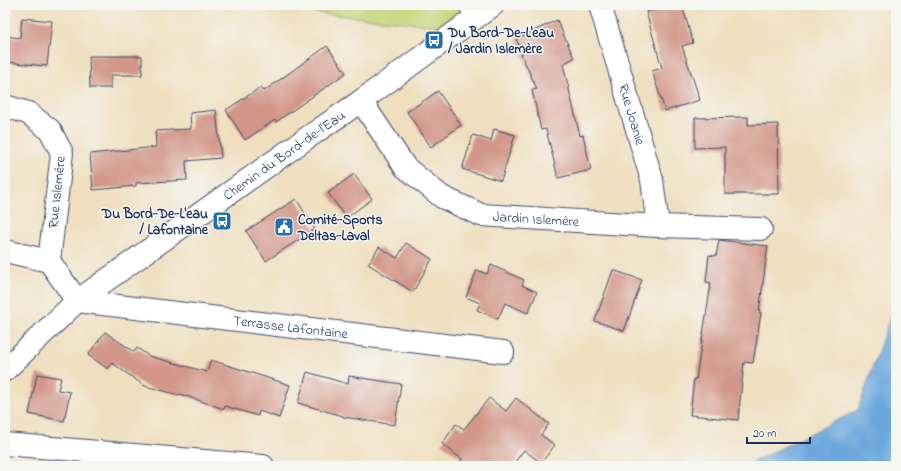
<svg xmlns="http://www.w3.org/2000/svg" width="901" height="471" font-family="'Indie Flower',sans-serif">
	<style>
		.green { fill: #c4d577; stroke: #70826a }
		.water { fill: #6aa7db; stroke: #426b9c }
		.building { fill: #d29789 }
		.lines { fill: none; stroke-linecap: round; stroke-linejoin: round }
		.service-casing { stroke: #3b496d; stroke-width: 14 }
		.minor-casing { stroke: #3b496d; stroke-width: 24 }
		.tertiary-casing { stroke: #3b496d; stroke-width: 24 }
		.service { stroke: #fff; stroke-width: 12 }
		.minor { stroke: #fff; stroke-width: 22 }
		.tertiary { stroke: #fff; stroke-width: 22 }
		.labels { text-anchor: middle; stroke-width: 3; stroke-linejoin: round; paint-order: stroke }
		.poi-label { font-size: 14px; font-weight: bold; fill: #1b2f5e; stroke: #f6f6f2; text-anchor: start }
		.street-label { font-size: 14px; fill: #1b2f5e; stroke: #f6f6f2 }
	</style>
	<rect width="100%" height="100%" fill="#f6f6f2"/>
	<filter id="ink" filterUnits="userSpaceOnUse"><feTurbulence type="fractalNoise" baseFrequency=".025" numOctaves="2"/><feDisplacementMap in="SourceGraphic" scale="8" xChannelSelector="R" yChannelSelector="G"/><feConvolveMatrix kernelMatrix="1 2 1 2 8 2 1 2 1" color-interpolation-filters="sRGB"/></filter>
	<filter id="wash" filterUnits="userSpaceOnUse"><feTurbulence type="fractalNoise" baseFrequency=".012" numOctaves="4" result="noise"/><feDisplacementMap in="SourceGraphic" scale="16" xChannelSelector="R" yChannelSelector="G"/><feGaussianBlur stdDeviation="0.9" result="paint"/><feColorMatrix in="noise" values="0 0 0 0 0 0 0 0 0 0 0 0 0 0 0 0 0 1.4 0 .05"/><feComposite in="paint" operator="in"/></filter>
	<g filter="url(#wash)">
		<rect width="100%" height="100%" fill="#efdfbf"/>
		<path class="green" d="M246,5H467L439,26Z"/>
		<path class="water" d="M896,300V466H745L858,410Z"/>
		<g id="blocks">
			<g class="building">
				<path d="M671,5H682L689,29L693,43L682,46L700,100L665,111L652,71L662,68L646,12Z"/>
				<path d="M22,18L52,21L47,66L5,62V36L20,38Z"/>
				<path d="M557,20L574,58L563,64L580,136L583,135L591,170L558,178L546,129L541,130L532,90L537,89L521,54L523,53L516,39Z"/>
				<path d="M327,46L346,73L276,122L275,120L245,140L226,110L261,87L264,91Z"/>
				<path d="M89,56H142V75H111V88H90Z"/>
				<path d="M438,91L461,125L431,147L407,112Z"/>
				<path d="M216,110L221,158L186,161L187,180L136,183V186L93,190L90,154L156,147L155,131L191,129L190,113Z"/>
				<path d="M748,117V125L778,124L779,194H725V147L695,148V118Z"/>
				<path d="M494,129L515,135L501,181L462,169L473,135L491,141Z"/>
				<path d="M354,174L372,199L346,218L328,193Z"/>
				<path d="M296,199L315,229L266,261L246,231Z"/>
				<path d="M719,240L768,246L759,312L761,313L753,363L744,362L738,420L690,415L694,378L696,379L711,283L706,282L709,255L716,256Z"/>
				<path d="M406,243L432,259L413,292L368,264L379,247L397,258Z"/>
				<path d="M491,265L524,280L522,285L537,292L528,313L505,303L498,319L477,310L480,303L466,297L477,270L487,274Z"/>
				<path d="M613,270L642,280L624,331L595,321Z"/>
				<path d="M105,332L134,352L137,348L149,356L207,372L211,360L290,385L279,418L259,411L258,416L225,406L224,409L180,394L179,395L145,386L112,363L108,369L88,355Z"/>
				<path d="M307,372L348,384L349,376L401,384L395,425L343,417V416L298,403Z"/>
				<path d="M37,374L61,378L58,390L70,392L64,421L29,414Z"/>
				<path d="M489,398L506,411L516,398L549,424L541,435L555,445L541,463L524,450L512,466H457L462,459L442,444L456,424L464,429Z"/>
			</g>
		</g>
	</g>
	<g filter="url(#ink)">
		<use href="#blocks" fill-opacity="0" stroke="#3b496d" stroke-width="1"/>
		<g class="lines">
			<defs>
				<path id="service" d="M464,5L473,19"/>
				<g id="minor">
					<path id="s1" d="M600,5L652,180L658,226"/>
					<path id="s2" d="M361,101L405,167L442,197L481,215L658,226L761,229"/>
					<path d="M5,106L28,113L50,130L62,153L49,261"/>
					<path id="s3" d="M5,251L49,261L77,301L503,352"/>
					<path d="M5,444L263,466"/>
				</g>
				<g id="tertiary">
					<path id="s4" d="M5,370L77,301L304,140L361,101L493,5"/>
				</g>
			</defs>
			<use href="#service" class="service-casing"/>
			<use href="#minor" class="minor-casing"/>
			<use href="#tertiary" class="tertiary-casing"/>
			<use href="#service" class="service"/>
			<use href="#minor" class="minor"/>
			<use href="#tertiary" class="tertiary"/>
		</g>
	</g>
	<defs>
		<symbol id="bus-square" viewBox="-11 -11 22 22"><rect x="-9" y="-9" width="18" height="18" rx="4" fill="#1f6fb2" stroke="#f6f6f2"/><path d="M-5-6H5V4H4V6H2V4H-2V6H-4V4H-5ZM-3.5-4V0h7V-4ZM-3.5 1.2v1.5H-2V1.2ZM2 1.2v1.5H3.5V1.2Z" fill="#fff"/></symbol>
		<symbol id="civic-square" viewBox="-11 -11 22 22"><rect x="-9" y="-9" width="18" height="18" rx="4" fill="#1f6fb2" stroke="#f6f6f2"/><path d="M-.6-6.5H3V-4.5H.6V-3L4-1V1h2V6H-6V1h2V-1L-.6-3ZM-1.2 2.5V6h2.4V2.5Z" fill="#fff"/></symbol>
	</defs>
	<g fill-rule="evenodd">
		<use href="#bus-square" x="423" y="29" width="22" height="22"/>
		<use href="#bus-square" x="211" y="210" width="22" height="22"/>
		<use href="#civic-square" x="273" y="216" width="22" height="22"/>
	</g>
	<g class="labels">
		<g class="poi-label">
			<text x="448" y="37">Du Bord-De-L'eau<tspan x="448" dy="16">/ Jardin Islemère</tspan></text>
			<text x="208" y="218" text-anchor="end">Du Bord-De-L'eau<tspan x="208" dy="16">/ Lafontaine</tspan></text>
			<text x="298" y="224">Comité-Sports<tspan x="298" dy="16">Deltas-Laval</tspan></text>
		</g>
		<g class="street-label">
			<text dy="5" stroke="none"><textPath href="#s1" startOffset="114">Rue Joanie</textPath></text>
			<text dy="5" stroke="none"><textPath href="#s4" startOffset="353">Chemin du Bord-de-l'Eau</textPath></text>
			<text transform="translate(56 192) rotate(-84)" y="5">Rue Islemère</text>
			<text dy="5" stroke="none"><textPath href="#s2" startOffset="225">Jardin Islemère</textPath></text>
			<text dy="5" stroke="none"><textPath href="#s3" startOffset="309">Terrasse Lafontaine</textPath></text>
		</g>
	</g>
	<rect width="901" height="471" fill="none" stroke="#f6f6f2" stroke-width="20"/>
	<path d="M747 437v6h63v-6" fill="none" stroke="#1b2f5e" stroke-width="2"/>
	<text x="753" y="437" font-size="12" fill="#1b2f5e" stroke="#f6f6f2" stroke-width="3" paint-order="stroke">20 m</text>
</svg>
